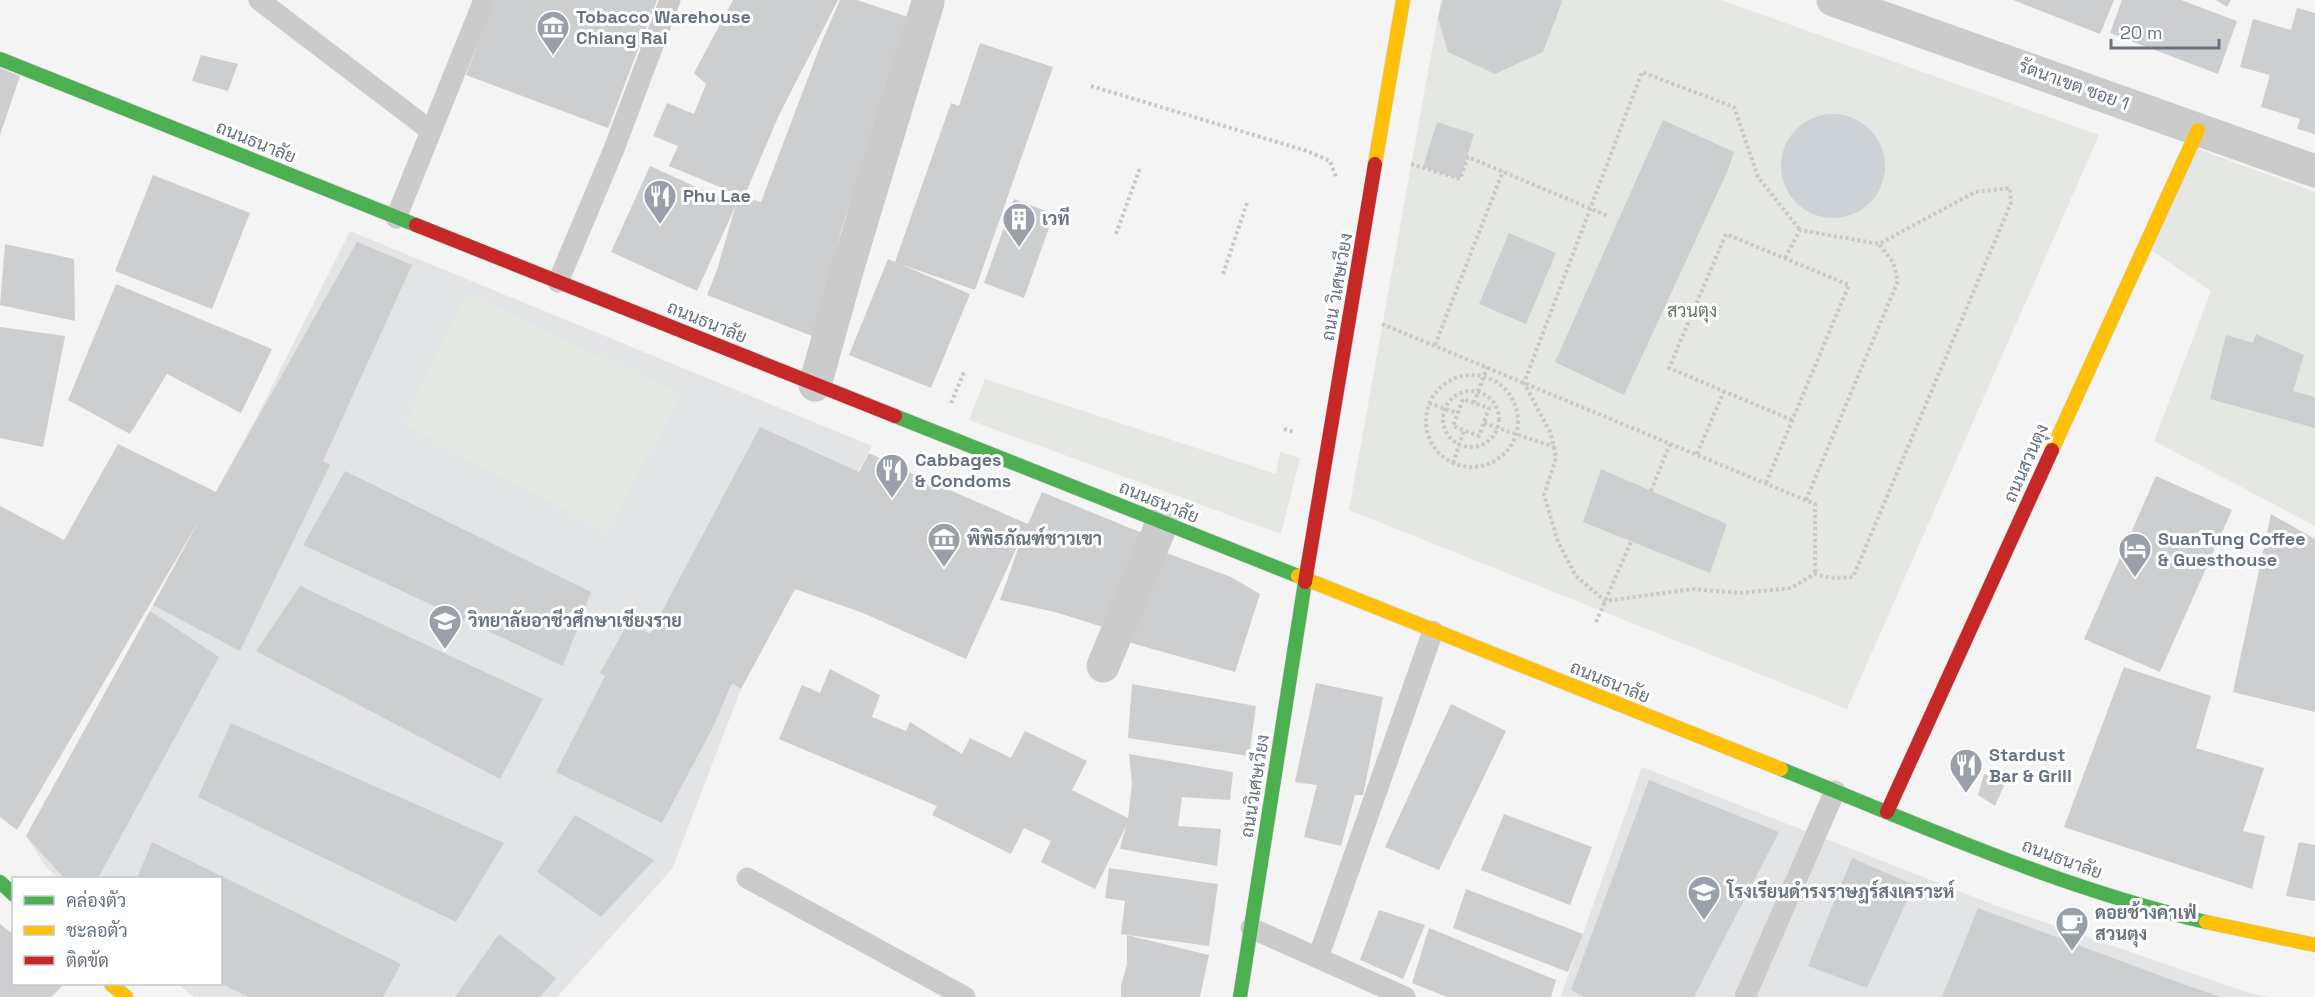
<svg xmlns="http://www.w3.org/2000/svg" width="2315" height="997" font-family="'Space Grotesk',Sarabun,sans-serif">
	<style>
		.built { fill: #e3e4e5 }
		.green { fill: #e4e7e2 }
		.water { fill: #cdd2d6 }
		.building { fill: #cdcecf }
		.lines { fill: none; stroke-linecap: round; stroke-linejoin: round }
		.fast-casing { stroke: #d0d1d2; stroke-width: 15 }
		.slow-casing { stroke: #d0d1d2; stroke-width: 15 }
		.jam-casing { stroke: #d0d1d2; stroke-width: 15 }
		.path { stroke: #c8c8c9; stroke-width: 4; stroke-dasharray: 3 3; stroke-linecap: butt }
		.lane { stroke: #cbcbcc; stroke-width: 21 }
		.street { stroke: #cbcbcc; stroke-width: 33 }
		.fast { stroke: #4caf50; stroke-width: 14 }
		.slow { stroke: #ffc107; stroke-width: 14 }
		.jam { stroke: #c62828; stroke-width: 14 }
		.labels { text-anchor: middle; stroke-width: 6; stroke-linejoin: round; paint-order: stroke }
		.poi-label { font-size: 18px; font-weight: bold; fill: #687280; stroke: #fff; text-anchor: start }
		.street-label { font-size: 18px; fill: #687280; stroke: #fff }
		.park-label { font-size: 18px; fill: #677866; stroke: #fff }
	</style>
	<rect width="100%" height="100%" fill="#f4f4f4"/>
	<g class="built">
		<path d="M350,231L872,446L741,689L672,869L557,997H194L178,984H220V878H58L46,867L26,836L254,422Z"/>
		<path d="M1642,767L1997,906L2249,993L2270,997H1564L1561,995Z"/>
	</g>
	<g class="green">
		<path d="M1441,0H1721L2099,135L1847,709L1349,510Z"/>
		<path d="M2198,149L2315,192V526L2154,441L2211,291L2145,246Z"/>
		<path d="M466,293L681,395L606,532L404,425Z"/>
		<path d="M985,379L1276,474L1280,452L1300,458L1281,534L969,420Z"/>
	</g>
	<circle class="water" cx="1833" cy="166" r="52"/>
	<g class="building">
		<path d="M494,0H657L608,128L466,75Z"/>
		<path d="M733,0H838L779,115L744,197L669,166L678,146L653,136L667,103L694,114L706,84L694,73Z"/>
		<path d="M840,0H857L911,18L841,231L821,311L812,336L707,295L717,270L736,205L744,197L761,202L822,41Z"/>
		<path d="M1443,0H1561L1562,2L1543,52L1495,74L1448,52L1438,18Z"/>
		<path d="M2013,0H2114L2100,34Z"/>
		<path d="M2122,0H2181L2237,21L2218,74L2110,33Z"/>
		<path d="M2216,0H2231L2227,7Z"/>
		<path d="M2297,8L2315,13V134L2297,129L2300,119L2261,107L2270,75L2240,67L2253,19L2291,30Z"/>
		<path d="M980,43L1053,67L975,290L900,264L970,294L931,388L849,355L888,259L895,262L951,103L959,106Z"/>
		<path d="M201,55L238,64L228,91L192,81Z"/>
		<path d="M0,68L20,76L0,135Z"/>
		<path d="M1663,120L1734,152L1728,170L1624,395L1555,362Z"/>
		<path d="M1437,122L1474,134L1460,179L1423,167Z"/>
		<path d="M650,166L736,205L697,291L611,252Z"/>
		<path d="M153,175L250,213L212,309L115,271Z"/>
		<path d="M1014,199L1054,214L1024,298L984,283Z"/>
		<path d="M1509,233L1556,253L1526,324L1479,304Z"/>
		<path d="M357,242L412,265L323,461L330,465L240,651L153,605L200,519L17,830L0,817V506L64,540L118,444L216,492Z"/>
		<path d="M5,244L74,259L75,321L0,305Z"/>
		<path d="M116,284L272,349L241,413L167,374L130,434L68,400Z"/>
		<path d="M0,327L65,336L43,447L0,438Z"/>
		<path d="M2256,334L2304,355L2293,391L2315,397V428L2210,399L2226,335L2253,343Z"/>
		<path d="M760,427L859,472L869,453L915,475L1028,524L1042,492L1142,533L1106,628L1055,612L1000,600L1025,529L966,659L863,613L795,589L741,689L732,683L713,727L662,823L556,772L605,676L600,673L629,621L650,634Z"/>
		<path d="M1601,469L1727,524L1710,573L1583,522Z"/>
		<path d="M345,471L591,592L563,666L303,545Z"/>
		<path d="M2156,476L2232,510L2160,672L2084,639Z"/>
		<path d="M2271,514L2315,539V712L2233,692Z"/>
		<path d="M1161,551L1231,577L1260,594L1235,672L1124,641Z"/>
		<path d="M300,586L543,699L500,779L256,651Z"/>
		<path d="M150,611L219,657L98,878H64L26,836Z"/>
		<path d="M2124,667L2211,696L2196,748L2264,768L2243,831L2265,836L2252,889L2064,827Z"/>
		<path d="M830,669L880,695L872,717L906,731L910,722L962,754L970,738L1011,758L1025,731L1087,761L1072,790L1128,818L1132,784L1129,754L1233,772L1230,800L1182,797L1178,826L1221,829L1217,866L1120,849L1126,826L1095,889L1041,862L1051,841L1024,828L1011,854L932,815L937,806L779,739L802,685L820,693Z"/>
		<path d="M1316,683L1383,697L1363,795H1355L1341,846L1304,837L1317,785L1295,782Z"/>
		<path d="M1132,684L1256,706L1249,756L1128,738Z"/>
		<path d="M1451,704L1506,731L1439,870L1385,847Z"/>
		<path d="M231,723L504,843L456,922L198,797Z"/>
		<path d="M1984,774L2005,783L1995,806L1978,795Z"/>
		<path d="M1649,780L1779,832L1694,997H1584L1571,990Z"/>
		<path d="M1504,814L1592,847L1570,905L1481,870Z"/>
		<path d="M575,815L654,860L601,917L537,872Z"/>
		<path d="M152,842L401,964L383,997H248L220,983V878H137Z"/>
		<path d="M2299,842L2315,845V901L2286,896Z"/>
		<path d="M1852,858L1914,885L1867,988L1808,966Z"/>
		<path d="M1109,868L1218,884L1209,946L1121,934L1125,901L1105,898Z"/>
		<path d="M1466,889L1583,934L1568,972L1453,928Z"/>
		<path d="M1978,908L2180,983L2221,997H1942Z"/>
		<path d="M1379,910L1425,925L1403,979L1360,960Z"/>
		<path d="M0,924L14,935V984H64L51,997H0Z"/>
		<path d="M1429,928L1556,980L1551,997H1447L1412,983Z"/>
		<path d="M499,934L556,978L540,997H455Z"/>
		<path d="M1127,935L1209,955L1200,997H1121V986L1127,964Z"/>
	</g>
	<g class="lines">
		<defs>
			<g id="fast">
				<path d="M0,59L416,225"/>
				<path d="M895,416L1298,576"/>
				<path d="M1781,769C1920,825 2059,888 2206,922"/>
				<path d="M0,882L14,895"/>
				<path d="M1240,997L1305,582"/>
			</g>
			<g id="slow">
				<path d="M1375,164L1403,0"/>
				<path d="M2052,450L2198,130"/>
				<path d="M1298,576L1781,769"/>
				<path d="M2206,922L2315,945"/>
				<path d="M111,984L126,997"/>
			</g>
			<g id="jam">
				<path d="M416,225L895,416"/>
				<path d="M1305,582L1375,164"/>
				<path d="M1887,812L2052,450"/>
			</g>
		</defs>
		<use href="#fast" class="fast-casing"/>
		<use href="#slow" class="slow-casing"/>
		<use href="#jam" class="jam-casing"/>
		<g class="path">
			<path d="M1091,86L1307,151L1330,161L1336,177"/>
			<path d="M1411,164L1460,179L1468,157L1608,216"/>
			<path d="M1116,234L1140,168"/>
			<path d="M1785,258L1800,230L1879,244L1975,192L2010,188L2011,203L1853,577L1831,578L1815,574L1791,588L1741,593L1693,589L1605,601L1576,576L1558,542L1544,495L1556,458L1554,447L1550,432L1524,383L1642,72L1734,107L1758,177L1800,230"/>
			<path d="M1223,274L1247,203"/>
			<path d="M1382,324L1815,504V574"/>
			<path d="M1435,345L1503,171"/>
			<circle cx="1472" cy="421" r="46"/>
			<circle cx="1471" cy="419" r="28"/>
			<path d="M951,403L965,370"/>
			<path d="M1429,403L1457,413"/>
			<path d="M1474,403L1463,399L1453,426L1479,436L1489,408L1474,403L1487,367"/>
			<path d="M1484,423L1554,447"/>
			<path d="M1284,429L1294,432"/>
			<path d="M1697,454L1724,391"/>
			<path d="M1453,463L1464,430"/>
			<path d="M1766,483L1849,285L1726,234L1669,368L1792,420"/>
			<path d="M1651,491L1670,444"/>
			<path d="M1806,500L1898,281L1893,262L1879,244"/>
			<path d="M1596,622L1631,542"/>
		</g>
		<g class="lane">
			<path d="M259,0L431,131"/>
			<path d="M396,218L484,0"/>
			<path d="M558,282L614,149L670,0"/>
			<path d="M747,878L965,997"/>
			<path d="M1251,928L1405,997"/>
			<path d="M1318,958L1433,631"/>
			<path d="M1745,997L1835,791"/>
		</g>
		<g class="street">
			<path d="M1833,0L2315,171"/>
			<path d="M815,385L848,267L928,2"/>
			<path d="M1103,666L1162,523"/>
		</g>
		<use href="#fast" class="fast"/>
		<use href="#slow" class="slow"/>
		<use href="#jam" class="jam"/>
	</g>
	<defs>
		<symbol id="museum-pin" viewBox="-11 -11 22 30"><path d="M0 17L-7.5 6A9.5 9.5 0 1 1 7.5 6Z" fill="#99a0a9" stroke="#fff"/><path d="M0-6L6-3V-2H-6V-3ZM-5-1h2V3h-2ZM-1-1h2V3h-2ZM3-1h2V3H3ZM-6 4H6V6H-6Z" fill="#fff"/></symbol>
		<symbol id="restaurant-pin" viewBox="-11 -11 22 30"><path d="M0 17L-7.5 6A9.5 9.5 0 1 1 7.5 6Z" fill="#99a0a9" stroke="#fff"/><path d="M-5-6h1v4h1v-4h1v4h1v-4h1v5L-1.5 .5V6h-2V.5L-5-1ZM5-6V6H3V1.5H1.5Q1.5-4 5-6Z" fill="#fff"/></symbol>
		<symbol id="building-pin" viewBox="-11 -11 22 30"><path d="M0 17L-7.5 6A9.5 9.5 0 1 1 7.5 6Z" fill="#99a0a9" stroke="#fff"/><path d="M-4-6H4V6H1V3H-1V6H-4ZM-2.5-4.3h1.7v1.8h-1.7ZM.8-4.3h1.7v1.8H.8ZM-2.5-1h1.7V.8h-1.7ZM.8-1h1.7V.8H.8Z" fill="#fff"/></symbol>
		<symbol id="hotel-pin" viewBox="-11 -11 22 30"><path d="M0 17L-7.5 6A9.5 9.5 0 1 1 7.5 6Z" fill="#99a0a9" stroke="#fff"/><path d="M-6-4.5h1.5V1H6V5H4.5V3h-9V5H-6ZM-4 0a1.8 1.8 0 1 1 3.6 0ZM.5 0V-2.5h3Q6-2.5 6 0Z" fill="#fff"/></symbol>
		<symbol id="university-pin" viewBox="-11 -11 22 30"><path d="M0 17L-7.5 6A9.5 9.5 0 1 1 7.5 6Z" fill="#99a0a9" stroke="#fff"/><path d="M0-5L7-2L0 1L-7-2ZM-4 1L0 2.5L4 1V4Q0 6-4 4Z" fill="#fff"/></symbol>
		<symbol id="school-pin" viewBox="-11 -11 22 30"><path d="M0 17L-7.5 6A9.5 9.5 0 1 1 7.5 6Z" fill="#99a0a9" stroke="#fff"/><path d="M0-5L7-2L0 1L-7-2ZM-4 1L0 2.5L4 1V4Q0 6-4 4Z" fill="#fff"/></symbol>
		<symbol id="cafe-pin" viewBox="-11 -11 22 30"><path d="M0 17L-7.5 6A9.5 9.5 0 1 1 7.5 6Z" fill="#99a0a9" stroke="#fff"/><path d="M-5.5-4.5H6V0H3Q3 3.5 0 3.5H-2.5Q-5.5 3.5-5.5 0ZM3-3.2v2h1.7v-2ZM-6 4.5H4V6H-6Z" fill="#fff"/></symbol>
	</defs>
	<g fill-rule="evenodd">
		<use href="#museum-pin" x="534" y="8" width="38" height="52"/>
		<use href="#restaurant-pin" x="641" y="177" width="38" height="52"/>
		<use href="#building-pin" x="1000" y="200" width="38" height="52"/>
		<use href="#restaurant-pin" x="873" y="451" width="38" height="52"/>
		<use href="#museum-pin" x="925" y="520" width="38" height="52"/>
		<use href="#hotel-pin" x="2116" y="530" width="38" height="52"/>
		<use href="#university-pin" x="426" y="602" width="38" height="52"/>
		<use href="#restaurant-pin" x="1947" y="746" width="38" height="52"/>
		<use href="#school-pin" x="1685" y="873" width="38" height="52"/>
		<use href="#cafe-pin" x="2053" y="904" width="38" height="52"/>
	</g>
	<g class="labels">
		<g class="poi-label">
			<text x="576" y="23">Tobacco Warehouse<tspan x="576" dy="21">Chiang Rai</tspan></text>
			<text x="683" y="202">Phu Lae</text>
			<text x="1042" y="225">เวที</text>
			<text x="915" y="466">Cabbages<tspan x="915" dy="21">&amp; Condoms</tspan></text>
			<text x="967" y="545">พิพิธภัณฑ์ชาวเขา</text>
			<text x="2158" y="545">SuanTung Coffee<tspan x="2158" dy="21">&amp; Guesthouse</tspan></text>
			<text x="468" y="627">วิทยาลัยอาชีวศึกษาเชียงราย</text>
			<text x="1989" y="761">Stardust<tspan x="1989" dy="21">Bar &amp; Grill</tspan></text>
			<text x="1727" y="898">โรงเรียนดำรงราษฎร์สงเคราะห์</text>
			<text x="2095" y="919">ดอยช้างคาเฟ่<tspan x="2095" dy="21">สวนตุง</tspan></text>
		</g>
		<g class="street-label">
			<text transform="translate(2074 85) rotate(20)" y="6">รัตนาเขต ซอย 1</text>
			<text transform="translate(256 142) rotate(22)" y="6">ถนนธนาลัย</text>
			<text transform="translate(1337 287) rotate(-80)" y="6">ถนน วิเศษเวียง</text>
			<text transform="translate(707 322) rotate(22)" y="6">ถนนธนาลัย</text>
			<text transform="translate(2026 463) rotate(-66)" y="6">ถนนสวนตุง</text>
			<text transform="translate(1159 502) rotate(22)" y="6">ถนนธนาลัย</text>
			<text transform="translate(1610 682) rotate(22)" y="6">ถนนธนาลัย</text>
			<text transform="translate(1255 786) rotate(-81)" y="6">ถนนวิเศษเวียง</text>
			<text transform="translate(2062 859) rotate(20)" y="6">ถนนธนาลัย</text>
		</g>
		<g class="park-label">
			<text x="1692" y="317">สวนตุง</text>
		</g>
	</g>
	<rect x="12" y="877" width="210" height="108" fill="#ffffff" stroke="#c3c7cc" stroke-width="1.5"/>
	<rect x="24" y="896" width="30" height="9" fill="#4caf50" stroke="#c3c7cc" stroke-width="1.5"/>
	<text x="66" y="907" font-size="18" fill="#687280">คล่องตัว</text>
	<rect x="24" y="926" width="30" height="9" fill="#ffc107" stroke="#c3c7cc" stroke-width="1.5"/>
	<text x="66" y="937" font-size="18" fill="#687280">ชะลอตัว</text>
	<rect x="24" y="956" width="30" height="9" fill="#c62828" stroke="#c3c7cc" stroke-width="1.5"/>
	<text x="66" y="967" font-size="18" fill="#687280">ติดขัด</text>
	<path d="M2111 39v9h108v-9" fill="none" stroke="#687280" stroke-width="3"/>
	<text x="2120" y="39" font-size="18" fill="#687280" stroke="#ffffff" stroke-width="4.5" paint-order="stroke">20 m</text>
</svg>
